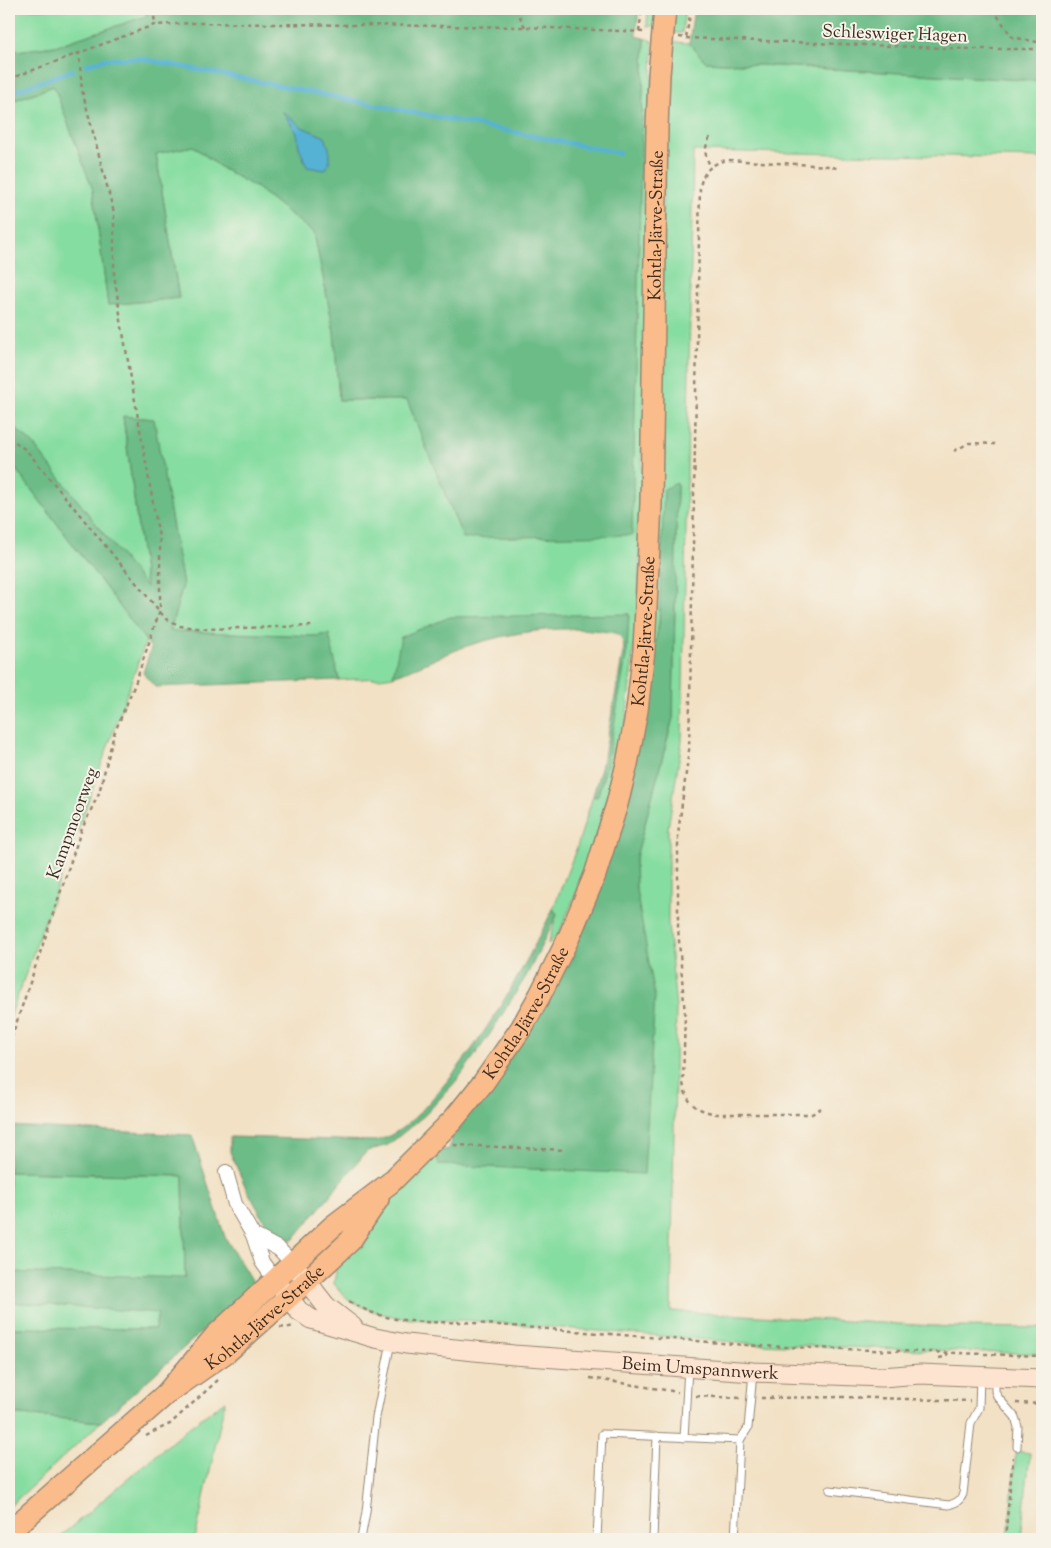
<svg xmlns="http://www.w3.org/2000/svg" width="1051" height="1548" font-family="'Sorts Mill Goudy',serif">
	<style>
		.green { fill: #86dda1; stroke: #608460 }
		.forest { fill: #6cbc87; stroke: #547352 }
		.water { fill: #56b2d4; stroke: #486e79 }
		.lines { fill: none; stroke-linecap: round; stroke-linejoin: round }
		.stream { stroke: #56b2d4; stroke-width: 4.5 }
		.lane-casing { stroke: #968672; stroke-width: 9 }
		.street-casing { stroke: #968672; stroke-width: 16 }
		.secondary-casing { stroke: #968672; stroke-width: 21 }
		.primary-casing { stroke: #968672; stroke-width: 24 }
		.path { stroke: #968672; stroke-width: 2.5; stroke-dasharray: 4 4; stroke-linecap: butt }
		.lane { stroke: #fff; stroke-width: 7 }
		.street { stroke: #fff; stroke-width: 14 }
		.secondary { stroke: #fde4d1; stroke-width: 19 }
		.primary { stroke: #fabc8b; stroke-width: 21 }
		.labels { text-anchor: middle; stroke-width: 4; stroke-linejoin: round; paint-order: stroke }
		.street-label { font-size: 18px; fill: #3b2a1e; stroke: #f7f3e8 }
	</style>
	<rect width="100%" height="100%" fill="#f7f3e8"/>
	<filter id="ink" filterUnits="userSpaceOnUse"><feTurbulence type="fractalNoise" baseFrequency=".02" numOctaves="2"/><feDisplacementMap in="SourceGraphic" scale="10" xChannelSelector="R" yChannelSelector="G"/><feConvolveMatrix kernelMatrix="1 2 1 2 8 2 1 2 1" color-interpolation-filters="sRGB"/></filter>
	<filter id="wash" filterUnits="userSpaceOnUse"><feTurbulence type="fractalNoise" baseFrequency=".0096" numOctaves="4" result="noise"/><feDisplacementMap in="SourceGraphic" scale="20" xChannelSelector="R" yChannelSelector="G"/><feGaussianBlur stdDeviation="1.12" result="paint"/><feColorMatrix in="noise" values="0 0 0 0 0 0 0 0 0 0 0 0 0 0 0 0 0 1.4 0 .05"/><feComposite in="paint" operator="in"/></filter>
	<g filter="url(#wash)">
		<rect width="100%" height="100%" fill="#f2e1c5"/>
		<g class="green">
			<path d="M9,9H145L147,16L55,46L9,52Z"/>
			<path d="M648,9H658L656,25L647,27Z"/>
			<path d="M674,9H685L682,33H675L672,27Z"/>
			<path d="M636,36L651,40L653,46L638,608L624,741L594,846L577,892L558,935L548,944L557,914L553,909L577,847L593,796L597,797L607,765L629,614L402,637L393,676L379,678L339,680L328,634L316,636L170,631L183,585L153,419L123,417L146,588L33,444L9,422V102L54,86L93,190L108,305L179,298L156,153L193,146L223,169L257,188L314,233L334,331L339,400H407L463,538L642,117L645,40Z"/>
			<path d="M674,42L689,43L706,62L1042,81V158L693,151L682,741L668,828V924L676,1008L671,1311L952,1327L1042,1328V1354L758,1344L463,1320C423,1321 381,1321 347,1298C342,1294 338,1288 334,1284L336,1270L331,1264L406,1186L436,1151L440,1165L636,889L635,861L673,718L677,484L659,623L651,669L664,148L670,45Z"/>
			<path d="M9,460L146,641L9,1020Z"/>
			<path d="M9,1172L183,1176L185,1279L9,1272Z"/>
			<path d="M9,1302L158,1312L155,1329L9,1328Z"/>
			<path d="M225,1401L195,1539H57L188,1428Z"/>
			<path d="M9,1414L101,1422L9,1507Z"/>
			<path d="M1016,1451L1030,1453L1021,1539H1008Z"/>
		</g>
		<g class="forest">
			<path d="M145,9H639L636,36L645,39L642,117L632,535L463,538L407,400H339L334,331L314,233L257,188L223,169L193,146L156,154L179,298L108,305L93,190L54,86L9,102V52L55,46L147,16Z"/>
			<path d="M694,9H1042V81L706,62L689,43Z"/>
			<path d="M123,416L154,419L183,585L170,631L316,636L329,634L339,680L155,687L143,673L151,648L146,641L9,460V422L33,444L146,587Z"/>
			<path d="M677,483L673,718L635,861L636,889L655,997L644,1174L439,1165L436,1151L449,1149L451,1143L450,1135L555,982L651,669L659,623L664,489Z"/>
			<path d="M629,614L627,651L607,765L597,797L593,796L604,757L624,647C623,640 622,636 615,633C602,631 587,629 573,629C539,628 497,636 464,647C440,656 418,668 393,676L401,637L450,617Z"/>
			<path d="M553,909L557,914L528,973L490,1034L458,1079L425,1115L388,1145L367,1151L292,1241L265,1222L246,1188L230,1152V1137L376,1141C402,1134 421,1112 438,1092C486,1037 521,974 553,909Z"/>
			<path d="M9,1126L192,1135L225,1237L254,1285L101,1422L9,1414V1328L155,1329L158,1313L9,1302V1272L185,1278L183,1176L9,1172Z"/>
		</g>
		<path class="water" d="M282,111L302,127L325,137C330,151 333,158 325,170L307,167L299,147L297,133Z"/>
		<g class="lines">
			<g class="stream">
				<path d="M86,65L105,59L139,58L619,153"/>
				<path d="M9,93L73,70"/>
			</g>
		</g>
	</g>
	<g filter="url(#ink)">
		<g class="lines">
			<defs>
				<g id="lane">
					<path d="M995,1378V1391L997,1396L1015,1417L1018,1427L1017,1447"/>
					<path d="M684,1438L688,1368"/>
					<path d="M830,1490L949,1505C956,1503 960,1501 963,1494L971,1423L979,1408L980,1377"/>
					<path d="M361,1539L366,1512L376,1417L391,1342"/>
					<path d="M597,1539L602,1434L740,1440L748,1428L753,1373"/>
					<path d="M653,1539L657,1436"/>
					<path d="M735,1539L740,1440"/>
				</g>
				<g id="street">
					<path d="M226,1172L235,1204L253,1235L262,1262L275,1280"/>
					<path d="M253,1235L279,1249L293,1264"/>
				</g>
				<g id="secondary">
					<path d="M298,1270L326,1306L353,1327"/>
					<path id="s1" d="M279,1285L299,1311L311,1319L375,1338L406,1344L514,1355L753,1372L882,1377L920,1374L1042,1379"/>
				</g>
				<g id="primary">
					<path id="s2" d="M166,1394L216,1335L333,1226L390,1183L453,1120L483,1083L522,1027L540,995L569,937L595,875L617,804L627,764L637,710L644,650L651,503L657,128L659,75L665,9"/>
					<path id="s3" d="M9,1532L166,1394L228,1351L307,1281L350,1241L378,1199"/>
				</g>
			</defs>
			<use href="#lane" class="lane-casing"/>
			<use href="#street" class="street-casing"/>
			<use href="#secondary" class="secondary-casing"/>
			<use href="#primary" class="primary-casing"/>
			<g class="path">
				<path d="M152,9L156,25"/>
				<path d="M516,9L525,27"/>
				<path d="M993,9L1012,37L1042,43"/>
				<path d="M639,32L642,9"/>
				<path d="M679,37L686,38L691,9"/>
				<path d="M686,38L970,49H1042"/>
				<path d="M9,79L154,25L194,23L525,27L646,32"/>
				<path d="M710,137C704,149 704,155 711,167"/>
				<path d="M9,437L27,451L166,619L180,626L206,629L313,626"/>
				<path d="M954,451L969,443L995,444"/>
				<path d="M9,1045L81,831L99,793L114,734L135,684L160,610V543L122,327L114,274V213L82,90L79,53"/>
				<path d="M821,1108L812,1114H717C695,1110 687,1104 683,1083L685,1015L678,928V834L689,750L700,187C703,171 712,163 727,160L830,166L839,169"/>
				<path d="M454,1145L565,1150"/>
				<path d="M349,1301C383,1323 423,1323 462,1322L759,1346L1042,1356"/>
				<path d="M280,1327L285,1328L294,1326"/>
				<path d="M939,1358L945,1357L948,1353"/>
				<path d="M590,1378L678,1392"/>
				<path d="M696,1396L740,1398"/>
				<path d="M761,1398L845,1397L970,1401"/>
				<path d="M1016,1403L1042,1404"/>
				<path d="M146,1436L155,1431L170,1424L218,1380"/>
				<path d="M1005,1539L1013,1457"/>
			</g>
			<use href="#lane" class="lane"/>
			<use href="#street" class="street"/>
			<use href="#secondary" class="secondary"/>
			<use href="#primary" class="primary"/>
		</g>
	</g>
	<g class="labels">
		<g class="street-label">
			<text transform="translate(895 33) rotate(2)" y="6">Schleswiger Hagen</text>
			<text dy="6" stroke="none"><textPath href="#s2" startOffset="1338">Kohtla-Järve-Straße</textPath></text>
			<text dy="6" stroke="none"><textPath href="#s2" startOffset="932">Kohtla-Järve-Straße</textPath></text>
			<text transform="translate(72 823) rotate(-70)" y="6">Kampmoorweg</text>
			<text dy="6" stroke="none"><textPath href="#s2" startOffset="528">Kohtla-Järve-Straße</textPath></text>
			<text dy="6" stroke="none"><textPath href="#s3" startOffset="334">Kohtla-Järve-Straße</textPath></text>
			<text dy="6" stroke="none"><textPath href="#s1" startOffset="441">Beim Umspannwerk</textPath></text>
		</g>
	</g>
	<rect width="1051" height="1548" fill="none" stroke="#f7f3e8" stroke-width="30"/>
</svg>
